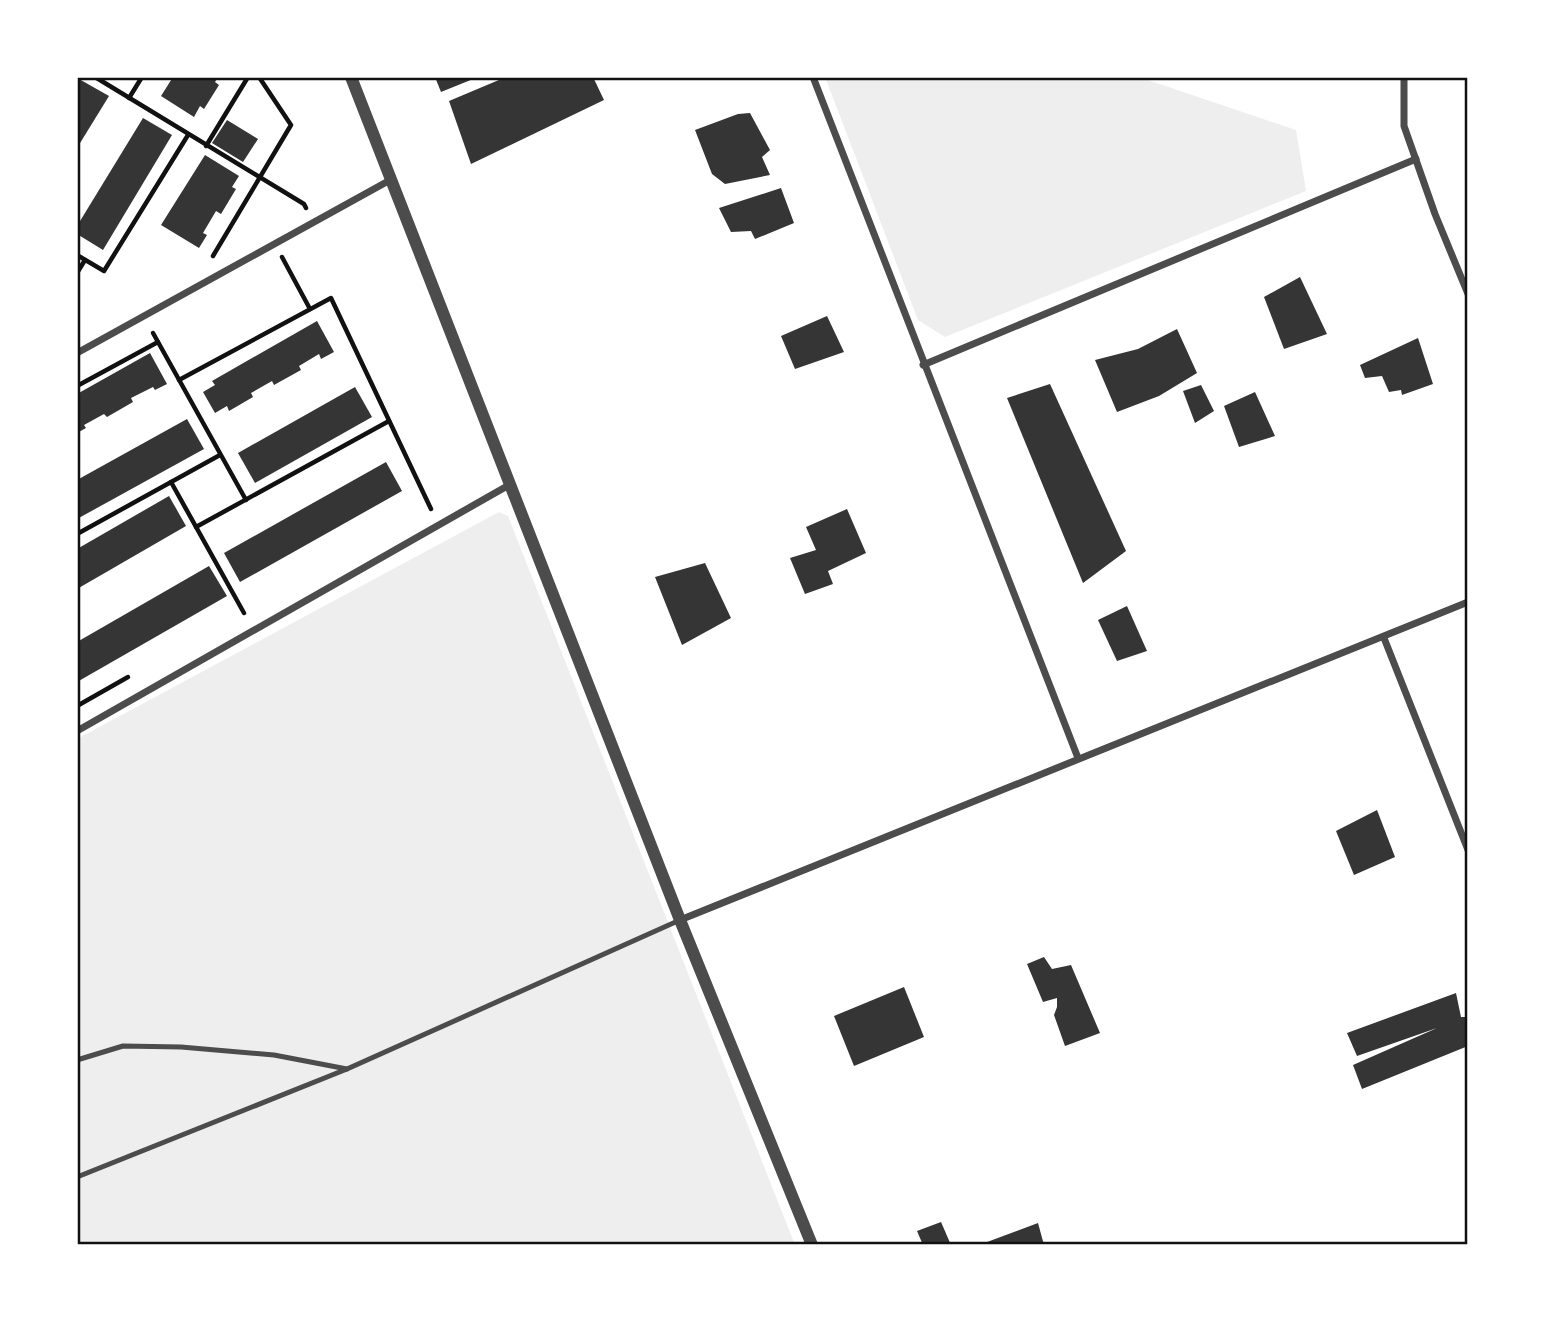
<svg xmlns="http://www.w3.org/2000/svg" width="1545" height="1322" font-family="'Sofia Sans Condensed',sans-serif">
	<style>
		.green { fill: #eee }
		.building { fill: #353535 }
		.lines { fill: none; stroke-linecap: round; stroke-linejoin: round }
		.path { stroke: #111; stroke-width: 4.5 }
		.service { stroke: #4c4c4c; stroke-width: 5 }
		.minor { stroke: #4c4c4c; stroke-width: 7 }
		.tertiary { stroke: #4c4c4c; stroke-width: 12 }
		.neatline { fill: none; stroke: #111; stroke-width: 2.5 }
	</style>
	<rect width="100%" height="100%" fill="#fff"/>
	<g class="green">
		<path d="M825,77H1139L1296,130L1306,191L945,337L918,320Z"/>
		<path d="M499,512L508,516L795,1245H77V739Z"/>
	</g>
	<g class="building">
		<path d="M173,77H218L215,82L219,85L204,109L200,106L194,117L161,96Z"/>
		<path d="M435,77H478L441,92Z"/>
		<path d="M506,77H593L604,100L471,164L449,101Z"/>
		<path d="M79,79L109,96L77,148V82Z"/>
		<path d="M750,113L770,150L762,157L770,175L725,184L712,174L695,130L738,114Z"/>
		<path d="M143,118L172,135L103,250L77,234V226Z"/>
		<path d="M227,120L258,139L243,162L212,143Z"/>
		<path d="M205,155L239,176L232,187L236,189L221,214L216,211L203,233L207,235L199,248L161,225Z"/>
		<path d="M781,188L794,223L755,239L751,231L731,232L719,208Z"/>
		<path d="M1300,277L1327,334L1284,349L1264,297Z"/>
		<path d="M827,316L844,352L795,369L781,336Z"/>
		<path d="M317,321L334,352L321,359L319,354L299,366L301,370L274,385L272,381L251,393L253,397L229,411L227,406L215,413L203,392L215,385L212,381Z"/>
		<path d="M1177,329L1197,373L1159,396L1117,412L1095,360L1138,349Z"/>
		<path d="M1418,338L1433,384L1402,395L1401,390L1389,392L1382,376L1365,378L1360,365Z"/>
		<path d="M150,353L167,384L155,390L153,387L131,398L133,402L107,417L104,414L84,425L86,428L77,433V394Z"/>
		<path d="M1050,384L1126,551L1083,583L1007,398Z"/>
		<path d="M1201,385L1214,411L1195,423L1183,391Z"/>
		<path d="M355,387L372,417L255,483L238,453Z"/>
		<path d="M1255,392L1275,436L1239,447L1224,406Z"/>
		<path d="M187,419L204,449L77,519V480Z"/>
		<path d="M386,462L402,491L240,582L224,553Z"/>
		<path d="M169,496L186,526L77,589V549Z"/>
		<path d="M847,509L866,553L828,571L833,584L805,594L790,558L816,550L806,527Z"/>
		<path d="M705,563L731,618L682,645L655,577Z"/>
		<path d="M209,566L227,596L77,682V642Z"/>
		<path d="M1127,606L1147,651L1117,661L1098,620Z"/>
		<path d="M1377,810L1395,857L1354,875L1336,831Z"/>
		<path d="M1044,957L1052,969L1071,965L1100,1033L1065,1046L1054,1015L1057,1007V998L1043,1002L1027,964Z"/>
		<path d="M904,987L924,1037L854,1066L834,1016Z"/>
		<path d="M1456,993L1461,1017H1468V1046L1362,1089L1353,1065L1437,1028L1357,1056L1347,1033Z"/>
		<path d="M941,1222L951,1245H923L917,1231Z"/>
		<path d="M1038,1223L1044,1245H979Z"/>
	</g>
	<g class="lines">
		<g class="path">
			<path d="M95,77L304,204L306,208"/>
			<path d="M129,98L142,77"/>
			<path d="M206,146L248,77"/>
			<path d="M77,255L104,271L188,135"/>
			<path d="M213,256L291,125L259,77"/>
			<path d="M282,257L310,309"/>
			<path d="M77,273L85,260"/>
			<path d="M153,333L246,500"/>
			<path d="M179,380L331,298L431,509"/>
			<path d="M77,386L158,342"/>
			<path d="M171,482L244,613"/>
			<path d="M196,527L389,421"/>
			<path d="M77,534L220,455"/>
			<path d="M77,706L128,677"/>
		</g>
		<g class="service">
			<path d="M77,1060L123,1046L181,1047L274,1055L347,1069"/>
			<path d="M77,1177L347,1069L680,920"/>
		</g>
		<g class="minor">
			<path d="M813,77L1078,758"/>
			<path d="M1404,77V126L1435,214L1468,294"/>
			<path d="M77,353L392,179"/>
			<path d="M923,365L1416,159"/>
			<path d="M1384,638L1468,850"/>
			<path d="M77,731L509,485"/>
			<path d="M680,920L1468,602"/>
		</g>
		<path class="tertiary" d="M351,77L680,920L812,1245"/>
	</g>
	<rect width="1545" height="1322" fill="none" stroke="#ffffff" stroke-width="158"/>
	<rect x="79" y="79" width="1387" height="1164" class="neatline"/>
</svg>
